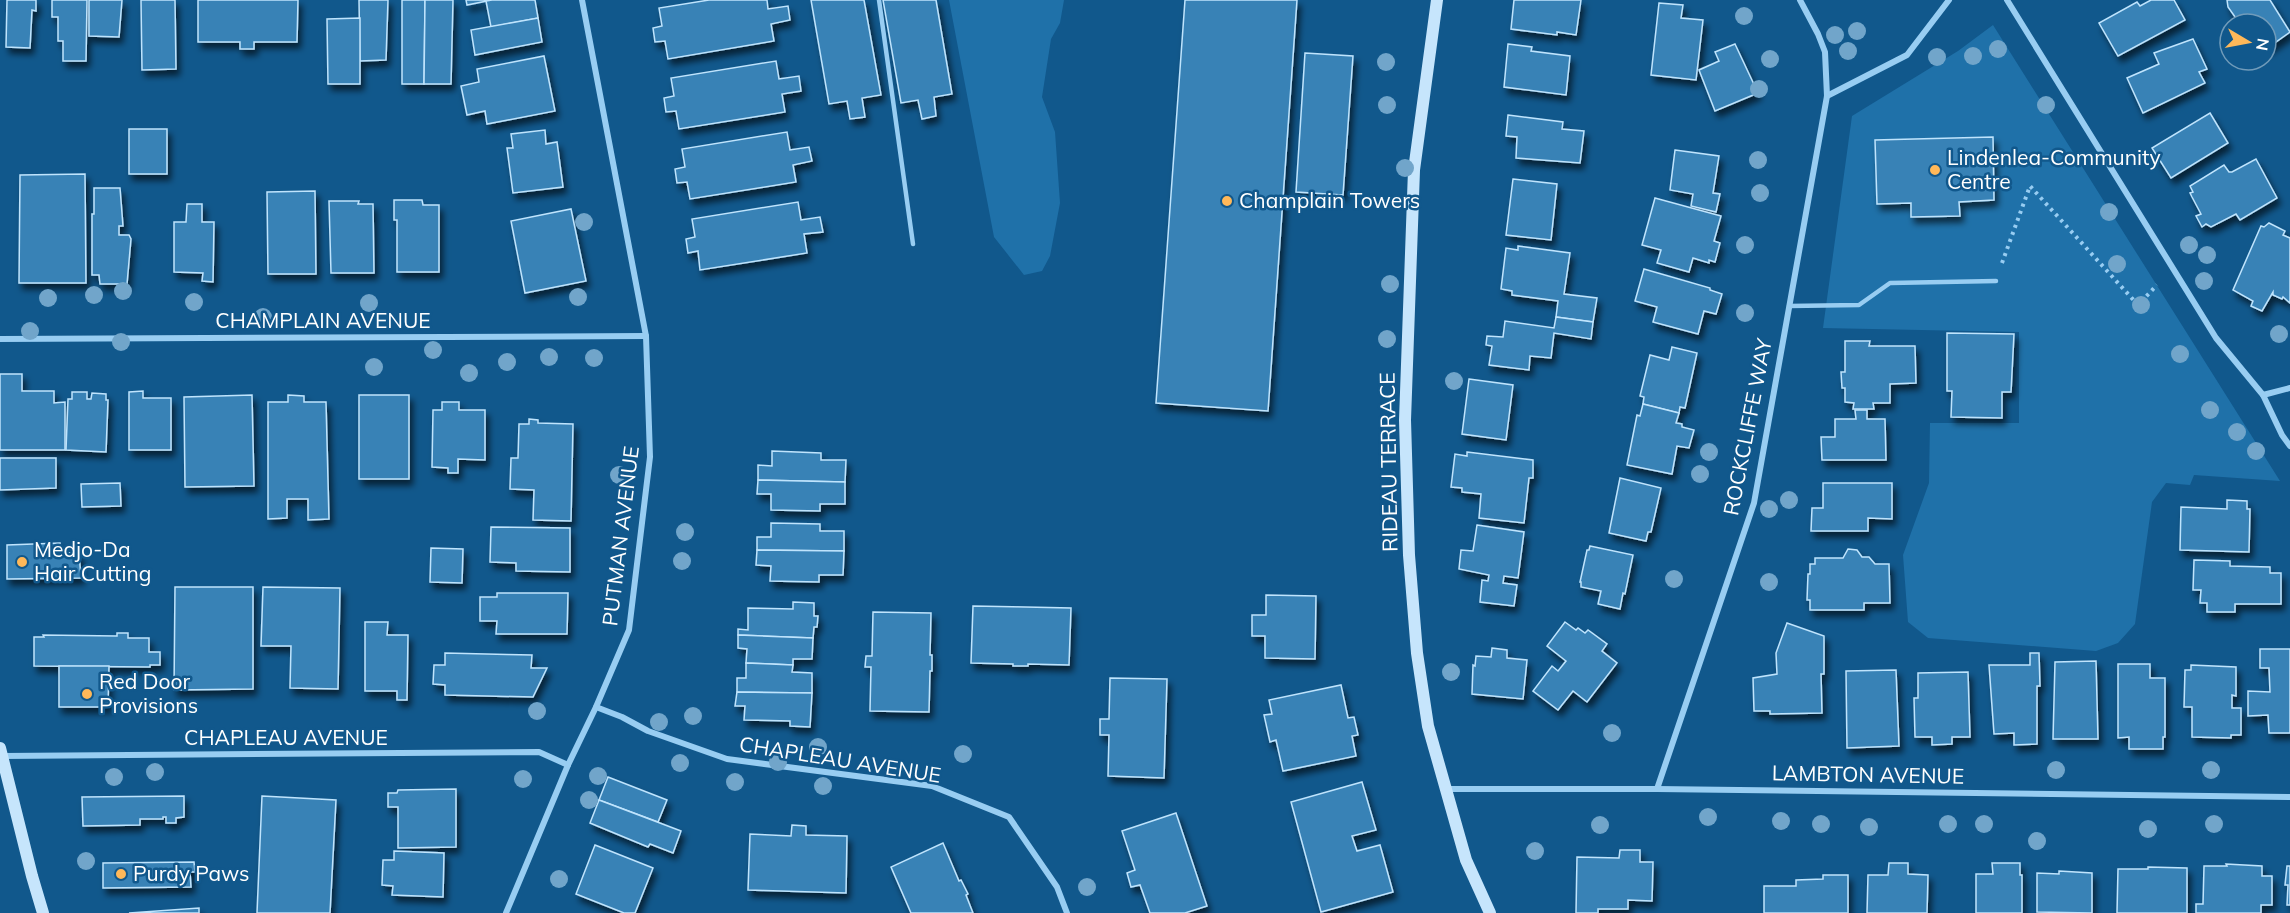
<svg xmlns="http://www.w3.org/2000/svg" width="2290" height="913" font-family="Mulish,sans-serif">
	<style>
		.green { fill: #1f71a9 }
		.building { fill: #3982b6; stroke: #bfe4fd; stroke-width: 1.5; filter: url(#shadow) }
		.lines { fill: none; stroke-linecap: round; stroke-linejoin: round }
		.path { stroke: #98cdf2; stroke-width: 4; stroke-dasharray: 3 4.5; stroke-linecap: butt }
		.lane { stroke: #98cdf2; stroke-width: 4.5 }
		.street { stroke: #98cdf2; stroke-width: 6 }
		.secondary { stroke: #c6e5fc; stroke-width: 12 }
		.tree { fill: #71a5ca }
		.poi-dot { fill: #ffb859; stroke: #11588c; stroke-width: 2 }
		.labels { text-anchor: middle; stroke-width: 5; stroke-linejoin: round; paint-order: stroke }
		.poi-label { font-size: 21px; fill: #fff; stroke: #11588c; text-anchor: start }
		.street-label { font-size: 21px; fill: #fff; stroke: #11588c }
	</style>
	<defs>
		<filter id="shadow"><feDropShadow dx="3.5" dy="6" stdDeviation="3" flood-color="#0009"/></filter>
	</defs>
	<rect width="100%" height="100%" fill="#11588c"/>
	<g class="green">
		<path d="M949,0H1064L1060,23L1051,39L1042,97L1055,132L1060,203L1050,256L1042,271L1024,275L994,237Z"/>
		<path d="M1993,25L2280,481L2194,475L2190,485L2166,483L2152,502L2135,624L2118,643L2096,651L1928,638L1908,622L1903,555L1929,483L1930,423H2019V332L1823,328L1852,116L1958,51Z"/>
	</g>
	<g class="building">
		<path d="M7,0H36V11L32,10L30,48L6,47Z"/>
		<path d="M52,0H87L86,61H63V41H58V17H52Z"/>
		<path d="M89,0H122L119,37L89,36Z"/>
		<path d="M141,0H175L176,69L142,70Z"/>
		<path d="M198,0H298L297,42H254V49H240V42H198Z"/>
		<path d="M359,0H388L386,60L360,61Z"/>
		<path d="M402,0H425L424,84H402Z"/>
		<path d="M425,0H453L451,84H424Z"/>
		<path d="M466,0H492L467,5Z"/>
		<path d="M492,0H535L538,18L491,27L486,1Z"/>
		<path d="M709,0H767L768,9L788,6L790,20L771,24L774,41L668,59L665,41L655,42L653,28L662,26L659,8Z"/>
		<path d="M811,0H864L881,95L862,98L865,117L850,119L847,101L829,104Z"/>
		<path d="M883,0H936L952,94L934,97L936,116L922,119L918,100L901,103Z"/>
		<path d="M1185,0H1297L1268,411L1156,403Z"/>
		<path d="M1514,0H1581L1576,35L1557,32V35L1511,29Z"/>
		<path d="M2151,0H2174L2185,20L2118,56L2099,23L2137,2L2140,6Z"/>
		<path d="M2227,0H2270L2290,32L2266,49V24H2240L2228,7Z"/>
		<path d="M1659,3L1683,5L1681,18L1703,20L1696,80L1651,75Z"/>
		<path d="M360,18V84H328L327,19Z"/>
		<path d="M538,18L542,42L475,55L471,30Z"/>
		<path d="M2193,39L2207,69L2199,72L2205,83L2143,113L2127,78L2159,64L2154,53Z"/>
		<path d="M1508,44L1532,47L1531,51L1570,56L1566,95L1504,87Z"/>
		<path d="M1735,44L1758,93L1715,111L1699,70L1719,61L1715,52Z"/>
		<path d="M1305,53L1353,56L1343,195L1296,192Z"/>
		<path d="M544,56L555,111L487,124L485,111L467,115L461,86L479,82L477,69Z"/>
		<path d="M776,61L779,79L799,76L801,91L782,94L785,112L679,129L676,111L666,112L664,98L674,96L671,78Z"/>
		<path d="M2210,113L2228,143L2171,178L2152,148Z"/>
		<path d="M1508,115L1563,122L1562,129L1584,131L1580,163L1516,158L1517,137L1506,136Z"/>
		<rect x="129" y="129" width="38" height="45"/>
		<path d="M545,130L546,144L557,142L563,187L513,193L507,148H513L511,134Z"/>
		<path d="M787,132L790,150L809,147L812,161L793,165L796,182L690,199L687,182L677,183L675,169L685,167L682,149Z"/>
		<path d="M1993,137L1994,200L1959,202L1960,216L1911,217V203L1877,204L1875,140Z"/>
		<path d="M1675,150L1719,156L1713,193L1720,194L1716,212L1691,206L1693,194L1670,190Z"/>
		<path d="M2256,159L2277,198L2240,220L2236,214L2211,227L2206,224L2202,227L2196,216L2201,214L2192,197L2190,193L2193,192L2190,186L2224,165L2229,172H2232Z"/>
		<path d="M85,174L86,283H19L20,175Z"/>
		<path d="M1513,179L1557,184L1551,240L1506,235Z"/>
		<path d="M94,188H120L123,226H119V235H129L131,239L127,284H100L99,275H92V214H94Z"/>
		<path d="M315,191L316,274H268L267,192Z"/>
		<path d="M1655,198L1721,216L1714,241L1720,243L1715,262L1709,260V263L1693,258L1689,272L1657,263L1661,250L1642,245Z"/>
		<path d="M394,200H422L423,205H439V272H397V220H394Z"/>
		<path d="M329,201H359L358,204H373L374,273H331Z"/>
		<path d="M798,202L801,220L820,217L823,232L804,234L807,253L700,270L698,251L688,253L686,239L695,237L692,219Z"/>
		<path d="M187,204H202V222H214L213,282L202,281L203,273L174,272V222H186Z"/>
		<path d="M571,209L586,281L525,293L511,221Z"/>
		<path d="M2269,223L2285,231L2283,235L2290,238V303L2283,297L2282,299L2273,295V292L2262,311L2251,306L2253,301L2233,290L2261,226L2264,227Z"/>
		<path d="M1518,246L1570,253L1564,294L1597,298L1593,322L1556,317L1558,301L1512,295V291L1501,289L1506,248L1518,250Z"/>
		<path d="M1644,269L1710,288V290L1722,294L1716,314L1704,311L1698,334L1653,322L1657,307L1635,301Z"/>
		<path d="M1556,317L1593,322L1591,339L1554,333L1551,358L1530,356L1529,370L1489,365L1492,346L1486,345L1487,336L1503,337L1505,321L1554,328Z"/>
		<path d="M1947,333L2014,334L2011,392H2002V418L1951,417L1952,391H1947Z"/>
		<path d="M1845,341H1870L1869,346H1915L1916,383L1890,384V403H1873L1874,409H1853L1854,403L1845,402V388H1842L1841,372H1845Z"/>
		<path d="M1672,347L1697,353L1685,408L1680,407L1679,413L1643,404L1644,397L1640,396L1650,355L1669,360Z"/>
		<path d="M0,374H22V391H54V403L65,402V450H0Z"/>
		<path d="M1469,379L1513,385L1506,440L1462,434Z"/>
		<path d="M143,391V398H171V450H129V392Z"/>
		<path d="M72,392H87V399H91L92,393L106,394V400H108L106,452L66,450L68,399H72Z"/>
		<path d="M252,395L254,486L185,487L184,397Z"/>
		<path d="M288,395L304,396V402H326L329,519L308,520V499H287V518L268,519V402H288Z"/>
		<rect x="359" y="395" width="50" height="84"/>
		<path d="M442,402H459V410H485V460L458,459V473H448V468L432,467L433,410H442Z"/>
		<path d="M1643,404L1679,413L1676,423L1682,424V427L1694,430L1689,448L1677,446L1672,474L1627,465L1637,415L1640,416Z"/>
		<path d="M1855,410H1867V419H1885L1886,460H1822L1821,437H1835V419H1856Z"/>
		<path d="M529,419L538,420V423L573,424L571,521L533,520L534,490L510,489L511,458H518L519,424H529Z"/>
		<path d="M772,451L821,453V460H846L845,482L758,480V465L772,466Z"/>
		<path d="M1467,452L1533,460V478H1529L1524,523L1479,518L1481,494L1462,492V488L1451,487L1455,454L1467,456Z"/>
		<path d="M0,458H56V488L0,490Z"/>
		<path d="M1620,478L1661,488L1651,532H1648L1646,541L1609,533Z"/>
		<path d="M758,480L845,482V504H820V511L771,510V494H757Z"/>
		<path d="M120,483L121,506L82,507L81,484Z"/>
		<path d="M1823,483H1892V519L1868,518V531H1811L1812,508H1823Z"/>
		<path d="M2227,500L2247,501V509H2250L2249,552L2180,550L2181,507L2227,509Z"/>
		<path d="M771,523L820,524V531H844V551L757,550V537H771Z"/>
		<path d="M1477,525L1524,532L1518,578L1504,576L1503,583L1517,585L1514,606L1480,602L1482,580L1488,581L1489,575L1459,569L1461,550L1473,551Z"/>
		<path d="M491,527L570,528V572L516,571V563L490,562Z"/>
		<path d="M60,543V553H79L81,578L7,579V545Z"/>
		<path d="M1590,546L1633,555L1625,594L1623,593L1620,609L1598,604L1601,591L1581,587V582H1580L1587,550H1589Z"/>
		<path d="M431,548L463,549L462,583L430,582Z"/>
		<path d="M1848,549L1857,550L1862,557H1869L1875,564H1889L1890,603H1864V610H1810V600H1807L1808,574H1810V564H1815V558H1843Z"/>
		<path d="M757,550L844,551L843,575H819V582L770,581L771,566L756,565Z"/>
		<path d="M2194,560L2230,561V566L2270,567V573H2281V604H2235V612H2207V603H2200L2201,590H2193Z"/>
		<path d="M175,587H253V689L174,690Z"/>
		<path d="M263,587L340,588L338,689L290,688L291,646H261Z"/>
		<path d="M497,593H568L567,634H496L497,621H480V597H497Z"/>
		<path d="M1266,595L1316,596L1315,659L1265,658V636H1252V615H1266Z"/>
		<path d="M793,602L814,603V616H818L817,627H814L813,638L738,635V629L748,630V608L793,609Z"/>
		<path d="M973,606L1071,608L1069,665L1028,664V666H1013V664L971,663Z"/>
		<path d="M873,612L931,613L930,655H932V671H930L929,712L870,711L871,667H865L866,656H872Z"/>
		<path d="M365,622H388L387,635H408L407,700H397V691H365Z"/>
		<path d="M1565,622L1576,630L1578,628L1585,633L1588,630L1607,644L1602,651L1617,663L1587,702L1573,691L1558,710L1533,691L1552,666L1558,671L1566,661L1547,646Z"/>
		<path d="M1787,623L1824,636V674H1821L1822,713L1770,714V711H1754L1753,678L1777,674L1776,653Z"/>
		<path d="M117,633H128V638H149V652H160V665H150V667L34,666V637H44L43,635L117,636Z"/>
		<path d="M738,635L813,638L812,659H793V665L746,663L747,649L738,648Z"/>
		<path d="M1492,648L1507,650V658L1527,660L1523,699L1472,694L1473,665L1475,666L1476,656L1491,657Z"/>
		<path d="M2260,649H2290V733H2269L2268,715L2248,716V691L2270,692L2269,668H2260Z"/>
		<path d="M445,653L532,655L531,668H547L533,697L445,695V685L433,684L434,665H445Z"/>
		<path d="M2030,653H2039L2040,686H2037V744L2014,745V733L1994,734L1989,665H2030Z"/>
		<path d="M2096,661L2098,739H2053L2055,662Z"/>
		<path d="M746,663L793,665L792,672L812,673V693L737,692V678H746Z"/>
		<path d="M2118,664H2150V678H2165V737H2163V749H2129V737L2118,738Z"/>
		<path d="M2191,665L2236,667V696L2232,695V708H2241V735H2231V738L2192,737V707H2184L2185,670H2191Z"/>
		<path d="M59,666H109L108,707H59Z"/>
		<path d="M1896,670L1899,746L1847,748L1846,671Z"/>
		<path d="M1968,672L1970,737H1952V744L1932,745V737H1915L1914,698H1918V673Z"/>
		<path d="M1110,678L1167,679L1164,778L1108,776L1109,735H1100V719H1109Z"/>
		<path d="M1341,685L1348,718L1354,717L1358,735L1352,736L1356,756L1283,771L1276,740L1270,742L1264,715L1272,714L1269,700Z"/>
		<path d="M737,692L812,693L810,727L790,726V721L744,720L745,706H735Z"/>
		<path d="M608,777L667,800L658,822L599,800Z"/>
		<path d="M1362,782L1376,830L1352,836L1357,851L1380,845L1393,892L1321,912L1291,802Z"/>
		<path d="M456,789V847L398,848V807H388V793H397L398,790Z"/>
		<path d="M184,796V817L176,818V823H166V817H163V819H140V825L83,826L82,797Z"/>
		<path d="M262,796L336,800L330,913H257Z"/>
		<path d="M599,800L681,831L673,853L650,844L648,847L590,823Z"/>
		<path d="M1176,813L1207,906L1185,913H1150L1140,885L1131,887L1127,873L1135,870L1122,831Z"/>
		<path d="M792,825L806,826V835L847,836L846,893L748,890L750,834L791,836Z"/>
		<path d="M943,843L959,881L961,880L968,894L966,895L973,913H911L891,867Z"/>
		<path d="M595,845L653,868L635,913H624L576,894Z"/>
		<path d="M1620,850H1640V862H1653L1652,901L1628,900V909H1598V913H1576L1577,857L1619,858Z"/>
		<path d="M394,851L444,853L443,897L392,895L393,886L382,885L383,860H394Z"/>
		<path d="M194,862L195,872H190L191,887L103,888V863Z"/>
		<path d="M1889,863H1908V874L1928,875L1927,913H1867L1868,875H1888Z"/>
		<path d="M1992,863H2020V875H2022V913H1976V874H1993Z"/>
		<path d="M2226,864L2262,866V876H2272V905H2261V913H2196V904H2203L2204,866H2227Z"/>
		<path d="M2287,866H2290V905H2287L2288,885H2285Z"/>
		<path d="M2148,867L2187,868V913H2117L2118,869H2148Z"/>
		<path d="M2059,871L2092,873V913L2037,912V873L2059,874Z"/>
		<path d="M1823,875H1848V913H1764V886H1796V880L1823,879Z"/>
		<path d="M199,908V913H129Z"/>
	</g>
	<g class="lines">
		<path class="path" d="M2002,263L2030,186L2138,305L2157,285"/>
		<g class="lane">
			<path d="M879,0L913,244"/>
			<path d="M1789,306L1859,305L1890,283L1996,281"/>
		</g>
		<g class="street">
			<path d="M2007,0L2216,338L2263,395L2282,435L2290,446"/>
			<path d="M1827,96L1907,55L1949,0"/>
			<path d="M0,339L646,336"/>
			<path d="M2263,395L2290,388"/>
			<path d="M596,707L622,717L648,731L727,759L932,786L1009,817L1057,887L1067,913"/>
			<path d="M2,756L539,752L568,765"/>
			<path d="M1446,789H1657L2290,797"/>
			<path d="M1657,789L1754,503L1827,96L1825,52L1818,34L1800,0"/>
			<path d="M506,913L568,765L596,707L629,630L650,457L646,336L582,0"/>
		</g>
		<g class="secondary">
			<path d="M1437,0L1414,170L1405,420L1409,555L1417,653L1428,726L1466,860L1490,913"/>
			<path d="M0,748L32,876L43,913"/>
		</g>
	</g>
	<g class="tree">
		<circle cx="1744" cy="16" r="9"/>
		<circle cx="1857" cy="31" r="9"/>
		<circle cx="1835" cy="35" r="9"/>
		<circle cx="1998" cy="49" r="9"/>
		<circle cx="1848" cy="51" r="9"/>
		<circle cx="1973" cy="56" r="9"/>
		<circle cx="1937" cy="57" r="9"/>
		<circle cx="1770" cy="59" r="9"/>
		<circle cx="1386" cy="62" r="9"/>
		<circle cx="1759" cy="89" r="9"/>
		<circle cx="1387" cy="105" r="9"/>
		<circle cx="2046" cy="105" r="9"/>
		<circle cx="1758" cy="160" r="9"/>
		<circle cx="1405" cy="168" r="9"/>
		<circle cx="1760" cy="193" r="9"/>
		<circle cx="2109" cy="212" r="9"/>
		<circle cx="584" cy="222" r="9"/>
		<circle cx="1745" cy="245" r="9"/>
		<circle cx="2189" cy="245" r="9"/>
		<circle cx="2207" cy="255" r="9"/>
		<circle cx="2117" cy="264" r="9"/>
		<circle cx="2204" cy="281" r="9"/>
		<circle cx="1390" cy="284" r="9"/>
		<circle cx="123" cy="291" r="9"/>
		<circle cx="94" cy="295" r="9"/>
		<circle cx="578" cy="297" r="9"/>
		<circle cx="48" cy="298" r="9"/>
		<circle cx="194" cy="302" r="9"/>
		<circle cx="369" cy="303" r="9"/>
		<circle cx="2141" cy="305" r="9"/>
		<circle cx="1745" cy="313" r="9"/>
		<circle cx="263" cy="317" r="9"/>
		<circle cx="30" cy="331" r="9"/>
		<circle cx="2279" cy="334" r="9"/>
		<circle cx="1387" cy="339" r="9"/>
		<circle cx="121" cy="342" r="9"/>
		<circle cx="433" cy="350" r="9"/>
		<circle cx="2180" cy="354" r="9"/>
		<circle cx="549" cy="357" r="9"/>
		<circle cx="594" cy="358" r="9"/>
		<circle cx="507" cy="362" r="9"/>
		<circle cx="374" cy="367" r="9"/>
		<circle cx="469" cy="373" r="9"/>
		<circle cx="1454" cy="381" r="9"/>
		<circle cx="2210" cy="410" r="9"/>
		<circle cx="2237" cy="432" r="9"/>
		<circle cx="2256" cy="451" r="9"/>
		<circle cx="1709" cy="452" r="9"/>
		<circle cx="1700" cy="474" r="9"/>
		<circle cx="619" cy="475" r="9"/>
		<circle cx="1789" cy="500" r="9"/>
		<circle cx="1769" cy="509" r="9"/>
		<circle cx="685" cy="532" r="9"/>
		<circle cx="682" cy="561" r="9"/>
		<circle cx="1674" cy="579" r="9"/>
		<circle cx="1769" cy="582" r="9"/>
		<circle cx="1451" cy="672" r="9"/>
		<circle cx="537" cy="711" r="9"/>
		<circle cx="693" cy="716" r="9"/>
		<circle cx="659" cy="722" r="9"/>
		<circle cx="1612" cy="733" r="9"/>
		<circle cx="818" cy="747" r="9"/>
		<circle cx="963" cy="754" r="9"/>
		<circle cx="778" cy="762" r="9"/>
		<circle cx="680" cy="763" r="9"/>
		<circle cx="2056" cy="770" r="9"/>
		<circle cx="2211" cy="770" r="9"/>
		<circle cx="155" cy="772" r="9"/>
		<circle cx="598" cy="776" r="9"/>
		<circle cx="114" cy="777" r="9"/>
		<circle cx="523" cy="779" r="9"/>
		<circle cx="735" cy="782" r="9"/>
		<circle cx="823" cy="786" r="9"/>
		<circle cx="589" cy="800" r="9"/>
		<circle cx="1708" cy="817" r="9"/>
		<circle cx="1781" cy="821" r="9"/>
		<circle cx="1821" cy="824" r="9"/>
		<circle cx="1948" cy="824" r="9"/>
		<circle cx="1984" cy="824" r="9"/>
		<circle cx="2214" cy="824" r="9"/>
		<circle cx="1600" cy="825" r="9"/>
		<circle cx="1869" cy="827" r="9"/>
		<circle cx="2148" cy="829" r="9"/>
		<circle cx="2037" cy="841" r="9"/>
		<circle cx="1535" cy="851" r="9"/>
		<circle cx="86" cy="861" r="9"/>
		<circle cx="559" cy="879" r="9"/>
		<circle cx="1087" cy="887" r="9"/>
	</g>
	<g class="poi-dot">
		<circle cx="1935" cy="170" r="6"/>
		<circle cx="1227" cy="201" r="6"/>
		<circle cx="22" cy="562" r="6"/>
		<circle cx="87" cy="694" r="6"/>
		<circle cx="121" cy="874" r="6"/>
	</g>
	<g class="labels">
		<g class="poi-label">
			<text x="1947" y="165">Lindenlea-Community<tspan x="1947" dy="24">Centre</tspan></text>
			<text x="1239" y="208">Champlain Towers</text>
			<text x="34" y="557">Medjo-Da<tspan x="34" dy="24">Hair Cutting</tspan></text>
			<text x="99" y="689">Red Door<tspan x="99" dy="24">Provisions</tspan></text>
			<text x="133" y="881">Purdy Paws</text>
		</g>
		<g class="street-label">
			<text x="323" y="328">CHAMPLAIN AVENUE</text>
			<text transform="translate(1748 427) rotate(-79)" y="7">ROCKCLIFFE WAY</text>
			<text transform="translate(1389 462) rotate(-91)" y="7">RIDEAU TERRACE</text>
			<text transform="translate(621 536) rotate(-83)" y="7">PUTMAN AVENUE</text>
			<text x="286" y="745">CHAPLEAU AVENUE</text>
			<text transform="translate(840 760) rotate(9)" y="7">CHAPLEAU AVENUE</text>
			<text transform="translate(1868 775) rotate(1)" y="7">LAMBTON AVENUE</text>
		</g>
	</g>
	<g transform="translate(2248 42) rotate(100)"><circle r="28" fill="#11588c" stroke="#709bba" stroke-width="1.5"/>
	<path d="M0-4.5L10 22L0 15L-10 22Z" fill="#ffb859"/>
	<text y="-9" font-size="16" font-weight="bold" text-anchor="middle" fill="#ffffff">N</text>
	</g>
</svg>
